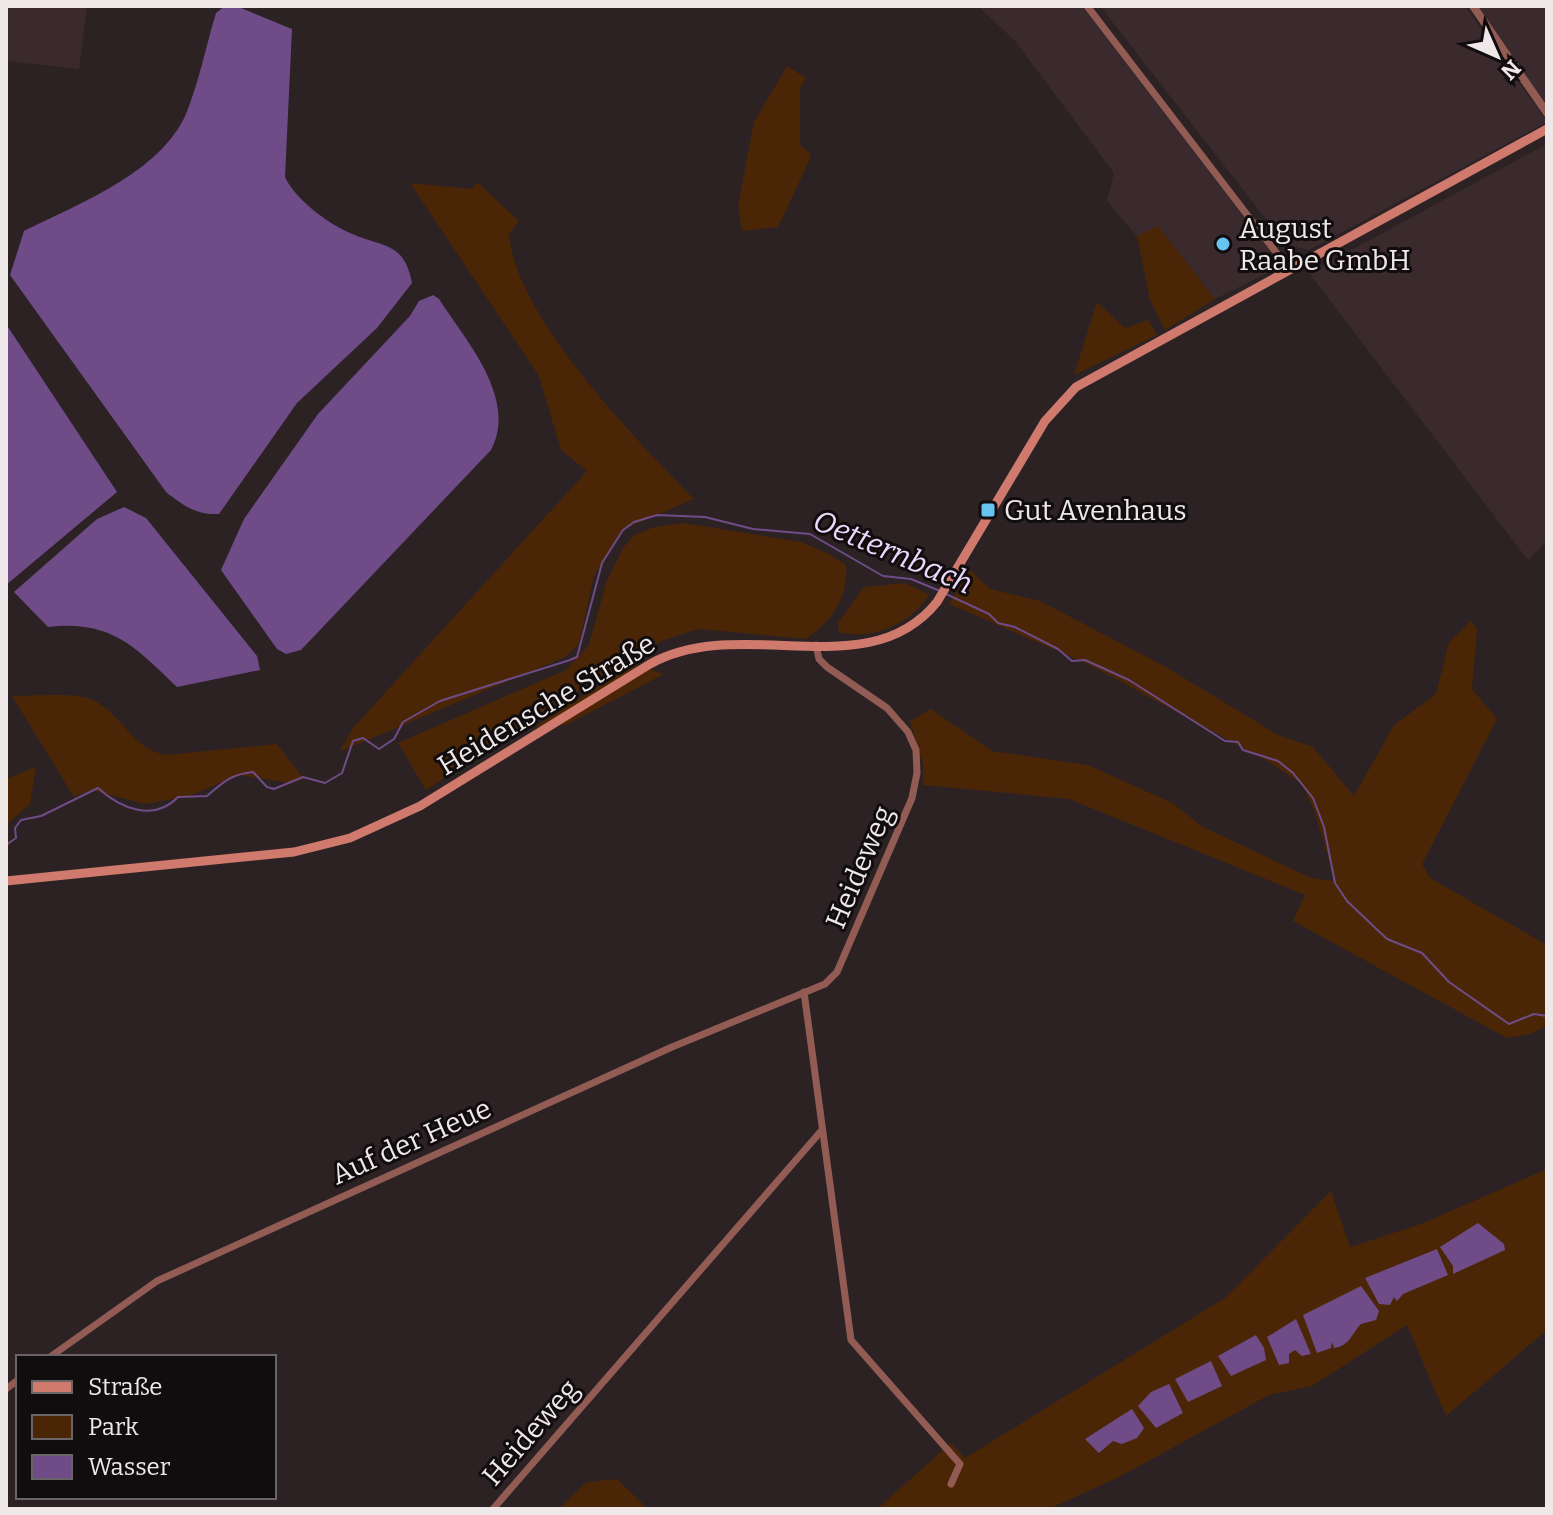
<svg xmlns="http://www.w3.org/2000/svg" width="1553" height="1515" font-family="Bitter,serif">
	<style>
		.built { fill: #3a2a2e }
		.green { fill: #4a2607 }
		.water { fill: #6f4c88 }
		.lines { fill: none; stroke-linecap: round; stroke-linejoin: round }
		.stream { stroke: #6f4c88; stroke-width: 2 }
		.minor { stroke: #925c54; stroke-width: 7 }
		.tertiary { stroke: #925c54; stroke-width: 8 }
		.secondary { stroke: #d07a6d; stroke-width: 9 }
		.poi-dot { fill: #67c4f0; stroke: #110d0e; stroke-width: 3 }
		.labels { text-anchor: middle; stroke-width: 6; stroke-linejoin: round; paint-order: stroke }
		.poi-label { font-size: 28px; fill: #eee8e9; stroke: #110d0e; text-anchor: start }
		.street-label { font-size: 28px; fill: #eee8e9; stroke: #110d0e }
		.water-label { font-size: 30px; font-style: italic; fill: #ecd8fc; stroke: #110d0e }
	</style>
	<rect width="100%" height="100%" fill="#2c2224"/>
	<g class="built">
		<path d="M6,6H87L79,69L6,61Z"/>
		<path d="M978,6H1082L1269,250L1272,263L1267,273L1215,299L1159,227L1137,236L1107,201L1114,173L1015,41Z"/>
		<path d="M1100,6H1465L1547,122L1309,250L1286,245Z"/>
		<path d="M1474,6H1547V110Z"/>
		<path d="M1547,139V541L1528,560L1309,273L1543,146Z"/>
	</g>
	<g class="green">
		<path d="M787,66L806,78L800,88V145L811,154L809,161L778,227L742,231L738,206L754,122Z"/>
		<path d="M477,182L519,221L509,234C516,318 636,439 694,499L622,530L594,576L579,644L565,657L339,752L354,727L587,471L561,450L539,376L410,183L472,189Z"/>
		<path d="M1158,226L1215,299L1165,330L1150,300L1137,236Z"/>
		<path d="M1097,302L1125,328L1148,320L1157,335L1074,375Z"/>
		<path d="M683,523L801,542L829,554L846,565C848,598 833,620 806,639L698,629L662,641L619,664L426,790L398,743L566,670L589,645L606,583L623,548L633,536L654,527Z"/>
		<path d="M970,570L990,589L1040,601L1166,667L1278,735L1313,747L1354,796L1394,725L1436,694L1449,642L1471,621L1477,629L1472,689L1497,719L1422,864L1430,878L1547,945V1026L1530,1034L1507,1038L1293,921L1305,895L1069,799L923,785V764L910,721L931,709L992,751L1088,765L1172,803L1203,827L1311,878L1335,881L1315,812L1302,784L1269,762L1090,665L949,604Z"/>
		<path d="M905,583L929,595C912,623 872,641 839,632L838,623L864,587Z"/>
		<path d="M633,664L664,674L566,725L534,727Z"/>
		<path d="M12,696C31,696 78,692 93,700C123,715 131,748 166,755L277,744L304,779L291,783L239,775L189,796L145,804L91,790L74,797Z"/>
		<path d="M36,767L30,804L6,825L9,847H6V779Z"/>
		<path d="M1547,1169V1330L1446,1416L1407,1325L1312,1386L1269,1395L1119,1477L1049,1509H877L951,1443L965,1458L1225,1298L1331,1191L1350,1247L1421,1224Z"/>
		<path d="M617,1479L648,1509H558L587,1482Z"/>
	</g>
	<g class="water">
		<path d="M225,6H236L292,29L285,177C294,198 328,224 350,233C383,248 404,241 412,283L377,328L297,403L219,514C196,515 184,506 166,492L10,275L24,231C78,204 160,173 186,114C199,82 206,46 216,13Z"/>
		<path d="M433,295L439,299C466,341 518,398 491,450L301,650L286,654L277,649L221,570L244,519L318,414L410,316L419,301Z"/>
		<path d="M6,324L117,492L6,585Z"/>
		<path d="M124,507L146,518L257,656L260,670L177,687C134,646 111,620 48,627L14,592L97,519Z"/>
		<path d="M1478,1223L1504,1244L1505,1250L1453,1274V1266L1440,1247Z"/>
		<path d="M1437,1249L1448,1275L1403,1294L1397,1301L1394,1297L1390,1305L1379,1304L1365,1278Z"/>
		<path d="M1361,1286L1379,1311L1376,1320L1361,1324C1352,1333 1350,1346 1334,1348L1332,1342L1331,1348L1317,1353L1303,1315Z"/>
		<path d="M1296,1319L1311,1354L1302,1356L1295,1350L1289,1354V1363L1279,1365L1267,1337Z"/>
		<path d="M1256,1335L1264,1348L1266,1360L1231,1376L1218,1356Z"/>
		<path d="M1211,1361L1222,1386L1188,1402L1175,1379Z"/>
		<path d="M1169,1384L1183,1413L1156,1428L1138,1406L1151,1392Z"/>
		<path d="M1132,1409L1144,1428L1137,1438L1122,1444L1113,1441L1099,1453L1085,1439Z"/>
	</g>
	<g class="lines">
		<g class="stream">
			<path d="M946,594L989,614L998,623L1015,627L1058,649L1072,661L1085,660L1129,680L1225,741L1238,742L1243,750L1278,761L1293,773L1313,798L1324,827L1335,883L1347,901L1387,939L1422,953L1449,982L1509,1024L1534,1014L1547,1016"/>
			<path d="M6,845L16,838L15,828L21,820L41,816L98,788C121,809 154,822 178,797L207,796C222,783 231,774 253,772L267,787L274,789L303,777L325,783L342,773L353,741L363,738L379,749L394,739L403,722L440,701L570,660L577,657L602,563L623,530L634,522L657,515L705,517L753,529L810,534L883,576L911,579L940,591"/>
		</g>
		<g class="minor">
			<path d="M1087,6L1288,268"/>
			<path d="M804,992L851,1340L960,1464L951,1484"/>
			<path d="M50,1357L157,1281L672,1047L825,984L837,972L912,798L917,773L916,750L908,732L887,708L827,667L819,659L816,645"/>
			<path d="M6,1389L18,1380"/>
			<path d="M493,1509L822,1130"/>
		</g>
		<path class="tertiary" d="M1473,6L1547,113"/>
		<path class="secondary" d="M6,881L294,852L350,838L420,806L650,664C743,613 868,688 937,602L1045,421L1076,387L1547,129"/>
	</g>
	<g class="poi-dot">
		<circle cx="1223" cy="244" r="8"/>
		<rect x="980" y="502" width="16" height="16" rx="4"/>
	</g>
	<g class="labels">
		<g class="poi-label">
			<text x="1239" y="238">August<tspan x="1239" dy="32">Raabe GmbH</tspan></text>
			<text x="1004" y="520">Gut Avenhaus</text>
		</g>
		<g class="street-label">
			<text transform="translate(546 704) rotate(-31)" y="10">Heidensche Straße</text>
			<text transform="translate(859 867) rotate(-67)" y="10">Heideweg</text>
			<text transform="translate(411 1141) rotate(-24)" y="10">Auf der Heue</text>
			<text transform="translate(530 1432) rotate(-49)" y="10">Heideweg</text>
		</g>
		<g class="water-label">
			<text transform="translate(893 552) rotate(23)" y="10">Oetternbach</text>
		</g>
	</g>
	<rect width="1553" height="1515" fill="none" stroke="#eee8e9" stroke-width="16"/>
	<rect x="16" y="1355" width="260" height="144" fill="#110d0e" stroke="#696566" stroke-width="2"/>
	<rect x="32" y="1381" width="40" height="12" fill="#d07a6d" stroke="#696566" stroke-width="2"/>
	<text x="88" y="1395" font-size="24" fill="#eee8e9">Straße</text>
	<rect x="32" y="1415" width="40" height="24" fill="#4a2607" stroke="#696566" stroke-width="2"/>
	<text x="88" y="1435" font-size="24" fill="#eee8e9">Park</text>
	<rect x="32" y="1455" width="40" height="24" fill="#6f4c88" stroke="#696566" stroke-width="2"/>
	<text x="88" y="1475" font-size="24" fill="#eee8e9">Wasser</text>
	<g transform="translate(1497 56) rotate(135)" stroke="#110d0e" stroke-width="6" paint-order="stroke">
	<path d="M0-6L14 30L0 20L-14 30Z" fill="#eee8e9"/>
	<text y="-12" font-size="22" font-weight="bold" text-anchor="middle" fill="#eee8e9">N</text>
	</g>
</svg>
